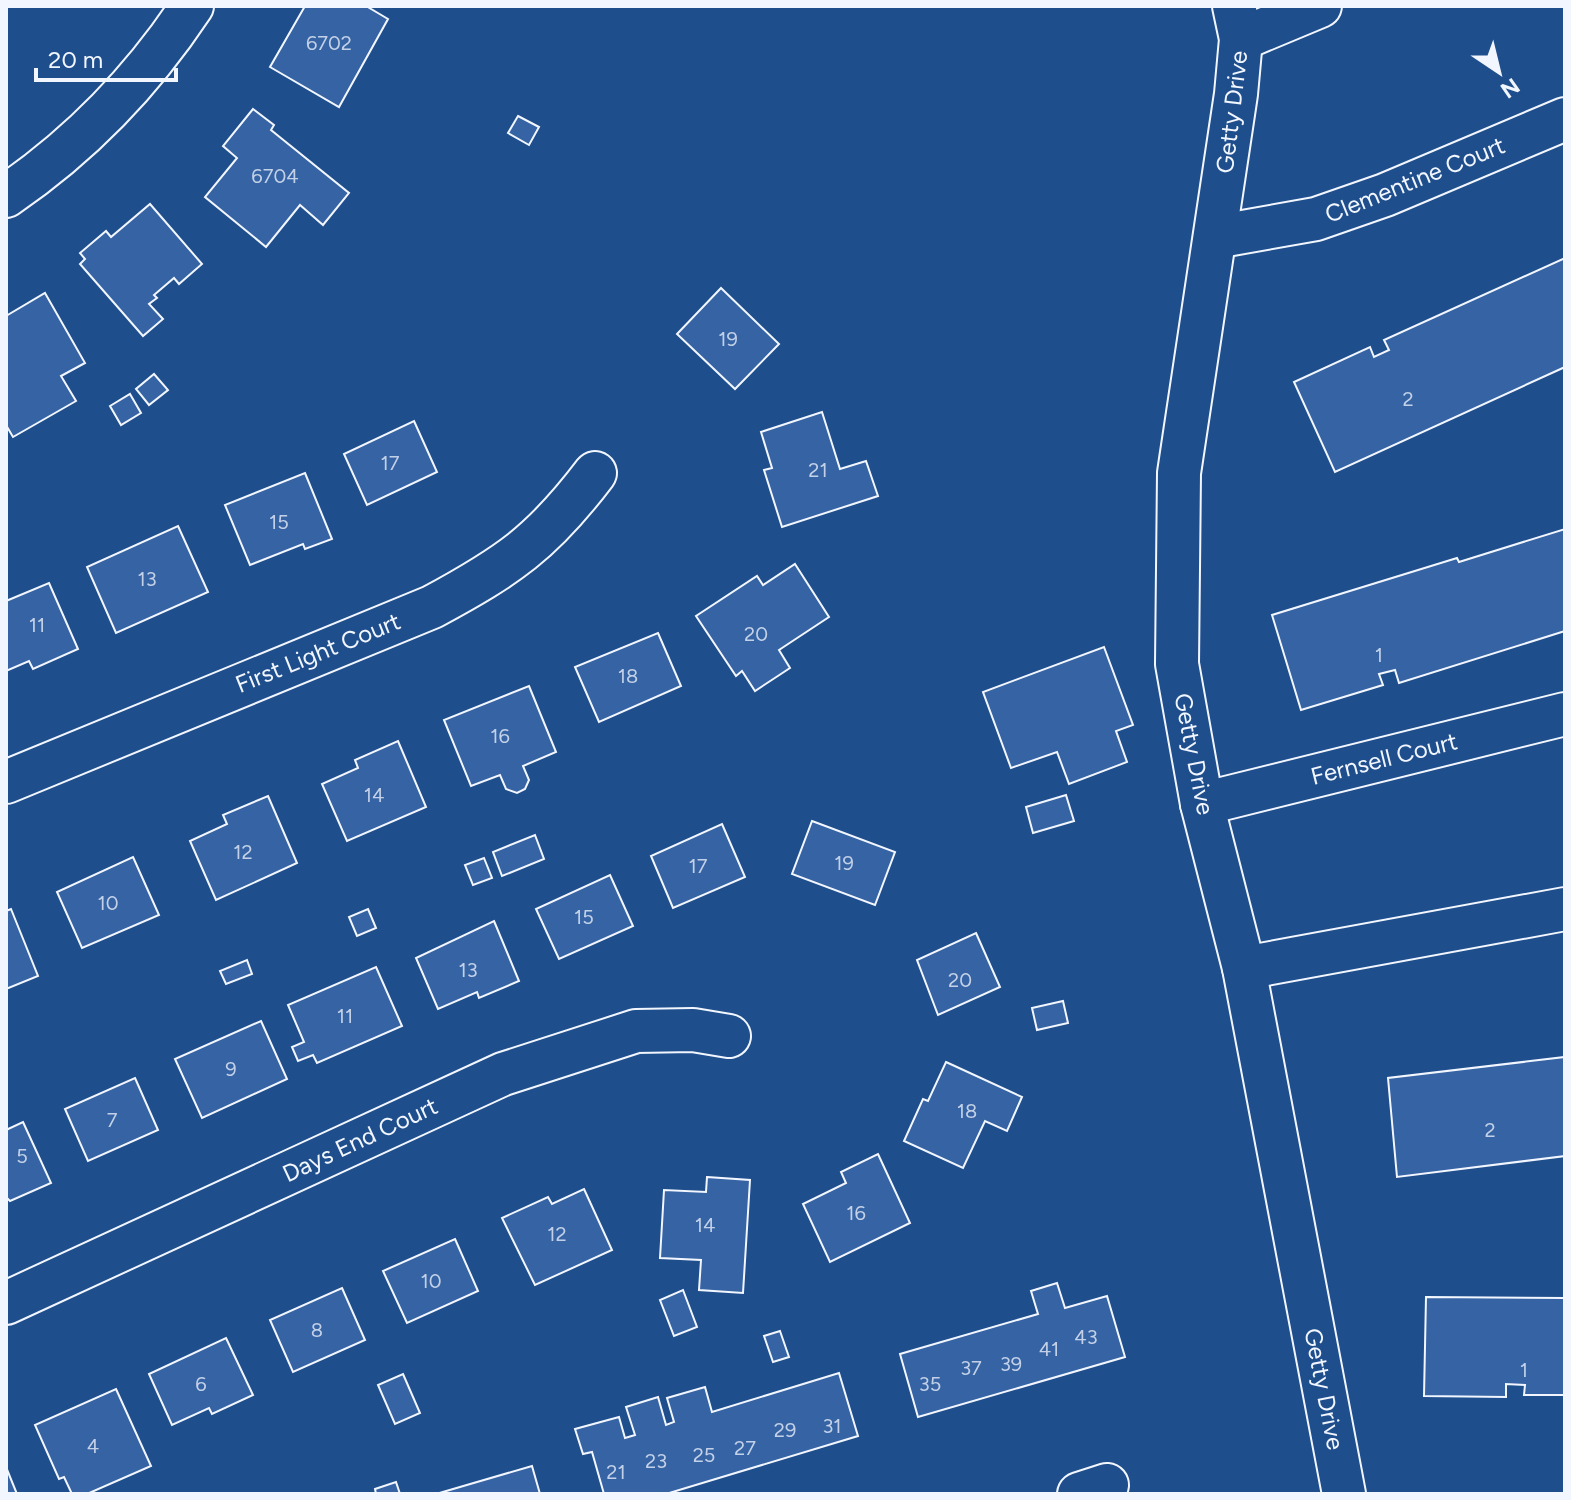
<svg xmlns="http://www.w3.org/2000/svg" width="1571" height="1500" font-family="Figtree,sans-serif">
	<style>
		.building { fill: #3563a3; stroke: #f2f6ff; stroke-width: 2 }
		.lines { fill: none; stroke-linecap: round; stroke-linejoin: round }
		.minor-casing { stroke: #f2f6ff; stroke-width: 46 }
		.minor { stroke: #1f4e8c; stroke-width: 42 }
		.labels { text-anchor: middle; stroke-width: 6; stroke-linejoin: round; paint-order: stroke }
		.number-label { font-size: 20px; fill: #c3d1e8 }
		.street-label { font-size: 24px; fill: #f2f6ff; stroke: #1f4e8c }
	</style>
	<rect width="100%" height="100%" fill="#1f4e8c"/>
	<g class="building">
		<path d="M305,6H366L388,19L339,107L270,67Z"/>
		<path d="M253,109L274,125L271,130L349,193L323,225L300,205L266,247L205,197L237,158L223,146Z"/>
		<path d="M518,116L539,127L529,145L508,133Z"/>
		<path d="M150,204L202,264L179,284L174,278L154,295L157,298L149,304L163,319L143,336L80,264L85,259L80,253L106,231L111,237Z"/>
		<path d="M1565,258V367L1335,472L1294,382L1370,347L1374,357L1389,350L1384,340Z"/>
		<path d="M721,288L779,344L735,389L677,334Z"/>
		<path d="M45,293L85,363L61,376L76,401L13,437L6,425V316Z"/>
		<path d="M154,374L168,390L149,405L136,389Z"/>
		<path d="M130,394L141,413L121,425L110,406Z"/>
		<path d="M822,412L840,469L866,461L878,496L782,527L764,470L772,468L761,432Z"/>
		<path d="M414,421L437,472L367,505L344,454Z"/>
		<path d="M305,473L332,539L305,549L303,544L250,565L225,505Z"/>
		<path d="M178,526L208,592L116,633L87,567Z"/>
		<path d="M1565,529V631L1399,683L1395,670L1379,674L1383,685L1301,710L1272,615L1457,558L1459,562Z"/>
		<path d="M795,564L829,617L779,650L790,668L755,691L742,671L736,676L696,616L757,576L763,585Z"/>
		<path d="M49,583L78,649L33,669L29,661L6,671V601Z"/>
		<path d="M658,633L681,686L599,722L575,667Z"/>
		<path d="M1104,647L1133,725L1116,731L1127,762L1069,784L1057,752L1011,768L983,692Z"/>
		<path d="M529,686L556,752L523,766L529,780L525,789L517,793L506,789L500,775L471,786L444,720Z"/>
		<path d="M398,741L426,807L347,841L322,784L358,768L355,760Z"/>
		<path d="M1066,795L1074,821L1033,833L1026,807Z"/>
		<path d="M268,796L297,863L216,900L190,841L227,824L223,815Z"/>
		<path d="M812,821L895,852L875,905L792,874Z"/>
		<path d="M722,824L745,877L673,908L651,856Z"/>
		<path d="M535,835L544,859L502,876L493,852Z"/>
		<path d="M133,857L159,915L82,948L57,892Z"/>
		<path d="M484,858L492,878L473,885L465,865Z"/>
		<path d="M610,875L633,926L559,959L536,909Z"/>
		<path d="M11,909L38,976L6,989V911Z"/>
		<path d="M368,909L376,928L357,936L349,917Z"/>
		<path d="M494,921L519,981L479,998L477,992L438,1009L416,958Z"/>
		<path d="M976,933L1000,987L938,1015L917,960Z"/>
		<path d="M247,960L252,974L226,984L220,971Z"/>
		<path d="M376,967L402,1026L317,1063L313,1055L298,1061L292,1047L304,1042L288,1005Z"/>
		<path d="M1063,1001L1068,1023L1037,1030L1032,1008Z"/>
		<path d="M261,1021L287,1079L202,1118L175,1059Z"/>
		<path d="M1565,1057V1156L1397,1177L1388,1078Z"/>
		<path d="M946,1062L1022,1097L1007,1131L985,1121L963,1168L904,1141L923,1099L928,1101Z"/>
		<path d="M135,1078L158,1130L88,1161L65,1109Z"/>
		<path d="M23,1122L51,1183L10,1201L6,1197V1130Z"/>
		<path d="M878,1154L910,1223L830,1262L803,1204L846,1183L841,1172Z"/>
		<path d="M707,1177L750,1180L743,1293L699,1290L701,1260L660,1258L664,1190L706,1192Z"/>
		<path d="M584,1189L612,1250L535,1285L502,1218L548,1197L552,1204Z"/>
		<path d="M455,1239L478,1291L407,1323L383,1271Z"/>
		<path d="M1057,1283L1065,1308L1107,1296L1125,1357L918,1417L900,1354L1038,1314L1031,1291Z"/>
		<path d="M342,1288L365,1340L293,1372L270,1320Z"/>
		<path d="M683,1290L697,1327L674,1336L660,1300Z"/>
		<path d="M1426,1297L1565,1298V1395H1524L1525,1385L1506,1384V1397L1424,1396Z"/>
		<path d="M780,1331L789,1357L773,1362L764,1336Z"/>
		<path d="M226,1338L253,1395L212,1414L209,1408L172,1425L149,1374Z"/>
		<path d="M839,1373L858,1436L666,1494H604L592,1452L583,1454L575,1429L619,1417L625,1438L635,1435L626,1407L658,1397L666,1425L674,1422L667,1398L705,1387L712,1412Z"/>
		<path d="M403,1374L420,1413L395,1424L378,1385Z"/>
		<path d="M116,1389L151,1466L87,1494H72L64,1477L59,1479L35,1425Z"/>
		<path d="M532,1466L540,1494H436Z"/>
		<path d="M6,1467L17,1494H6Z"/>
		<path d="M396,1482L400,1494H376L375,1489Z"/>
	</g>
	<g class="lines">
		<defs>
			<g id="minor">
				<path d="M1234,6L1241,39L1236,94L1179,473L1177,664L1202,804L1244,968L1344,1494"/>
				<path d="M1241,39L1320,6"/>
				<path d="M6,196C79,146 143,80 192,6"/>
				<path d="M1215,237L1316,219L1385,195L1565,119"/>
				<path d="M6,782L432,607C508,566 542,543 595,473"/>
				<path d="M1202,804L1565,714"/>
				<path d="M1244,968L1565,909"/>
				<path d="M6,1303L503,1074L636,1031L693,1030L729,1036"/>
				<path d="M1079,1494L1107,1485"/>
			</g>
		</defs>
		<use href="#minor" class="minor-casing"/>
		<use href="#minor" class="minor"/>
	</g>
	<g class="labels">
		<g class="number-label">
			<text x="329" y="50">6702</text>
			<text x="275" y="183">6704</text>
			<text x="728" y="346">19</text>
			<text x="1408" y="406">2</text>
			<text x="390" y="470">17</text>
			<text x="818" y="477">21</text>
			<text x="279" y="529">15</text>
			<text x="147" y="586">13</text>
			<text x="37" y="632">11</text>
			<text x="756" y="641">20</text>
			<text x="1379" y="662">1</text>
			<text x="628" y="683">18</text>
			<text x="500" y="743">16</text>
			<text x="374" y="802">14</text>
			<text x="243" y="859">12</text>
			<text x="844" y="870">19</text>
			<text x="698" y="873">17</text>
			<text x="108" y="910">10</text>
			<text x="584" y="924">15</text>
			<text x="468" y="977">13</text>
			<text x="960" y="987">20</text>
			<text x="345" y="1023">11</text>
			<text x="231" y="1076">9</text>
			<text x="967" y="1118">18</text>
			<text x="112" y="1127">7</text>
			<text x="1490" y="1137">2</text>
			<text x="22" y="1163">5</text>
			<text x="856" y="1220">16</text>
			<text x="705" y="1232">14</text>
			<text x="557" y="1241">12</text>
			<text x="431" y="1288">10</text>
			<text x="317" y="1337">8</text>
			<text x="1086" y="1344">43</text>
			<text x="1049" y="1356">41</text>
			<text x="1011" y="1371">39</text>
			<text x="971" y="1375">37</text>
			<text x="1524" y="1377">1</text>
			<text x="201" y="1391">6</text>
			<text x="930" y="1391">35</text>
			<text x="832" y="1433">31</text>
			<text x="785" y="1437">29</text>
			<text x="93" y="1453">4</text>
			<text x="745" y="1455">27</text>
			<text x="704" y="1462">25</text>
			<text x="656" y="1468">23</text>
			<text x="616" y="1479">21</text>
		</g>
		<g class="street-label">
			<text transform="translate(1232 112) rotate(-83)" y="8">Getty Drive</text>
			<text transform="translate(1415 180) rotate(-22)" y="8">Clementine Court</text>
			<text transform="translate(318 653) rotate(-22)" y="8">First Light Court</text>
			<text transform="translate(1194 754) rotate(79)" y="8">Getty Drive</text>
			<text transform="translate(1384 759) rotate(-14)" y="8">Fernsell Court</text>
			<text transform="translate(360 1140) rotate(-25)" y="8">Days End Court</text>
			<text transform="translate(1324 1389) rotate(79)" y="8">Getty Drive</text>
		</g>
	</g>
	<rect width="1571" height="1500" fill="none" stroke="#f2f6ff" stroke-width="16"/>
	<g transform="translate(1499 72) rotate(145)" stroke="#1f4e8c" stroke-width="6" paint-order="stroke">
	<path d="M0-6L14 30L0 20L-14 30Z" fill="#f2f6ff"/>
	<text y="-12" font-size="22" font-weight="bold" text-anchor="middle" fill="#f2f6ff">N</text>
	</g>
	<path d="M36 68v12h140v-12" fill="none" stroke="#f2f6ff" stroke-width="4"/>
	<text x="48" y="68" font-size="24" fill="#f2f6ff" stroke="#1f4e8c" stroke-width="6" paint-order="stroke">20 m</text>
</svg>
